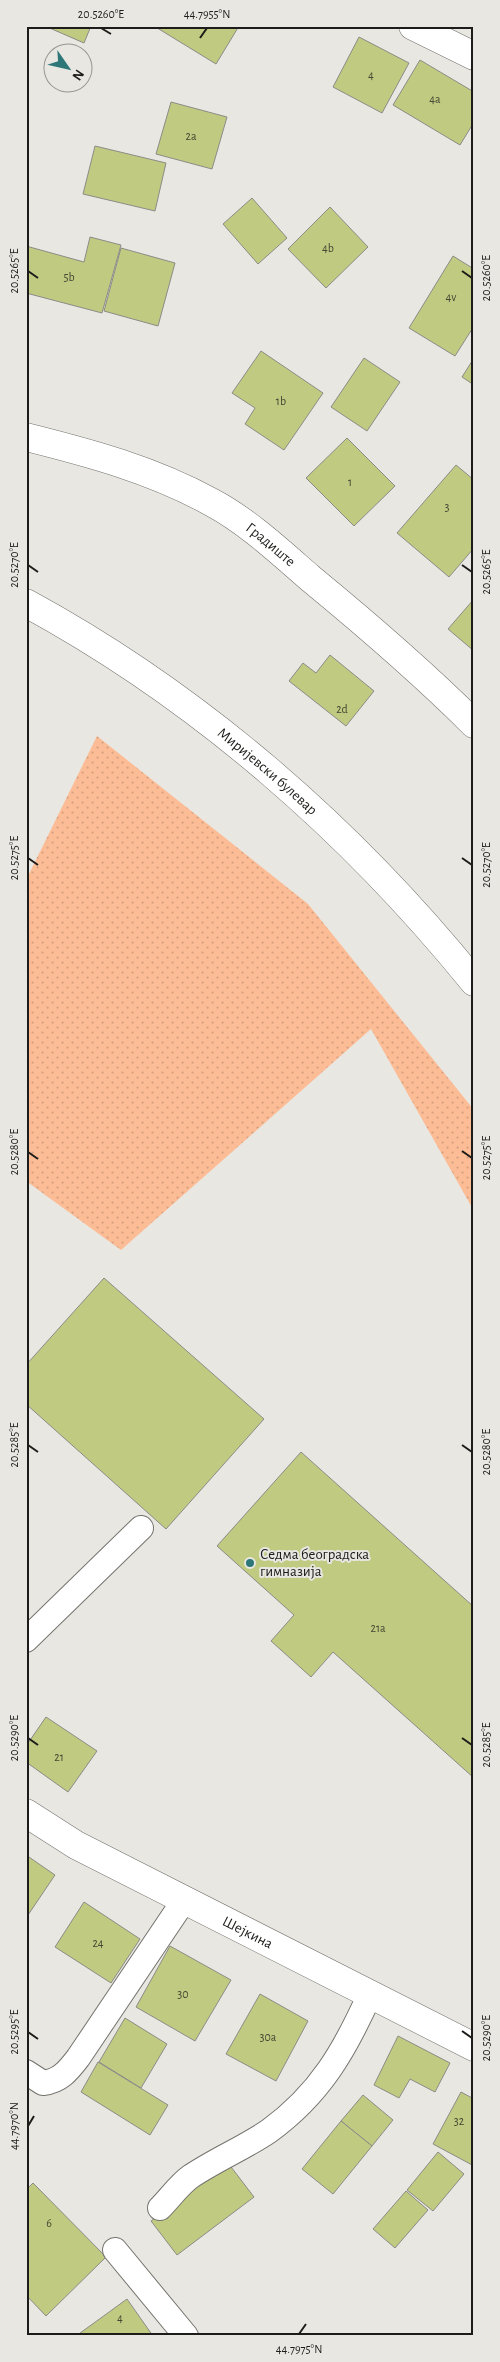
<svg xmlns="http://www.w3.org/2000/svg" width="500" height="2362" font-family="'Alegreya Sans',sans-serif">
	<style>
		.grass { fill: url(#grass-dots) }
		.building { fill: #c0ca80; stroke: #8b8c87 }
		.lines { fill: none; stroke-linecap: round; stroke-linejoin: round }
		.service-casing { stroke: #74736e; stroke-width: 26 }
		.minor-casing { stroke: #74736e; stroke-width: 29 }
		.secondary-casing { stroke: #74736e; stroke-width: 29 }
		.service { stroke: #fff; stroke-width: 24 }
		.minor { stroke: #fff; stroke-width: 28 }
		.secondary { stroke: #fff; stroke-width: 28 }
		.ticks { fill: none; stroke: #1c1c1a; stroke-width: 2 }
		.poi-dot { fill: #2d7779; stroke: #e9e7e2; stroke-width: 2 }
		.labels { text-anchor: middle; stroke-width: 4; stroke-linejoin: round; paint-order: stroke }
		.number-label { font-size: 12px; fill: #454834 }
		.street-label { font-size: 15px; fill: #1c1c1a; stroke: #e9e7e2 }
		.poi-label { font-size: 15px; fill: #1c1c1a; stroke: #e9e7e2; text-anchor: start }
		.neatline { fill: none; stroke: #1c1c1a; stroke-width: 2 }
		.ticks-label { font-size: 12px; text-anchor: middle; fill: #1c1c1a }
	</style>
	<defs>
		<pattern id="grass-dots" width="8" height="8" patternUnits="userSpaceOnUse" patternTransform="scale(1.25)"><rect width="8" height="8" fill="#fcbc95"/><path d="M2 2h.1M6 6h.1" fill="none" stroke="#d7a180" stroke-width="1.8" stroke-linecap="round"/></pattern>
	</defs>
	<rect width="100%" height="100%" fill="#e9e7e2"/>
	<path class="grass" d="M97,736L308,904L474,1110V1211L371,1029L121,1250L26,1181V880Z"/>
	<g class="building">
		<path d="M45,26H91L84,43Z"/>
		<path d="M154,26H239L216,64Z"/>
		<path d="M359,37L409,63L382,113L333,87Z"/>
		<path d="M420,60L474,92V122L460,145L393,105Z"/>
		<path d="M171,102L227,117L212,169L156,154Z"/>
		<path d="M95,146L166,163L155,211L83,194Z"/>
		<path d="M252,198L287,238L258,264L223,224Z"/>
		<path d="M330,207L368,247L326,288L288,249Z"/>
		<path d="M90,237L121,245L102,313L26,293V246L84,262Z"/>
		<path d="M121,248L175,263L158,326L104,311Z"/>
		<path d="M453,256L474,269V326L455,356L409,328Z"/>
		<path d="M261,351L323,393L284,450L245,424L255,408L232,393Z"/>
		<path d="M364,358L400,382L367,431L331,407Z"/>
		<path d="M474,358V385L462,377Z"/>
		<path d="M347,438L395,486L354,526L306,478Z"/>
		<path d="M456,465L474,480V548L449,577L397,533Z"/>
		<path d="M474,599V651L448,629Z"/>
		<path d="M330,655L374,691L346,726L289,681L303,663L316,673Z"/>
		<path d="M104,1278L264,1419L166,1529L26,1404V1365Z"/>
		<path d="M301,1452L474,1607V1778L333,1652L311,1677L271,1641L294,1615L217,1546Z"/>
		<path d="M46,1717L97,1751L68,1792L26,1762V1746Z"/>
		<path d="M26,1855L55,1875L26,1918Z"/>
		<path d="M84,1902L140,1939L111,1983L55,1947Z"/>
		<path d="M170,1946L231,1980L195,2041L136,2007Z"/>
		<path d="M260,1994L308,2021L276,2081L226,2054Z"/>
		<path d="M125,2018L167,2044L141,2088L99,2062Z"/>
		<path d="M398,2036L450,2063L435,2092L410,2079L399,2098L374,2085Z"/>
		<path d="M98,2062L168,2105L150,2135L81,2092Z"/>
		<path d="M461,2092L474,2099V2166L433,2144Z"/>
		<path d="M363,2095L393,2120L372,2146L341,2121Z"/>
		<path d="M341,2121L372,2146L333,2194L302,2169Z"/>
		<path d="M438,2152L464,2174L433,2211L407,2190Z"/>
		<path d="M228,2163L254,2197L177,2255L151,2221Z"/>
		<path d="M33,2183L106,2257L46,2316L26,2295V2190Z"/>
		<path d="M406,2191L428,2210L395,2248L373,2229Z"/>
		<path d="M127,2299L153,2336H76Z"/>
	</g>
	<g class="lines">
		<defs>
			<g id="service">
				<path d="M26,1640L141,1528"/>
				<path d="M26,2072L43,2083C60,2081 68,2071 78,2058L185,1899"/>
				<path d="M160,2208C170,2198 179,2185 190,2177C215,2160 244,2148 269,2131C320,2094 345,2050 370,1994"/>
				<path d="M115,2250L186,2336"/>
			</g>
			<g id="minor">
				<path d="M413,26L474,56"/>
				<path id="s1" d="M26,437C90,453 153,470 211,502C247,521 279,551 310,578C366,624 422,672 474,724"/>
				<path id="s2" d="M26,1813L76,1845L474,2047"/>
			</g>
			<g id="secondary">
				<path id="s3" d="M26,603C199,697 351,830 474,982"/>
			</g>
		</defs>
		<use href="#service" class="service-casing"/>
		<use href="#minor" class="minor-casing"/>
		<use href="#secondary" class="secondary-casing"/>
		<use href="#service" class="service"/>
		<use href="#minor" class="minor"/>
		<use href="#secondary" class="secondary"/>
	</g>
	<path class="ticks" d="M101,28L111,34M200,38L207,28M28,271L38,278M462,271L472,278M28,565L38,572M462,565L472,572M28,858L38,865M462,858L472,865M462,1151L472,1158M28,1152L38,1159M28,1445L38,1452M462,1445L472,1452M28,1738L38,1745M462,1738L472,1745M462,2031L472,2038M28,2032L38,2039M28,2126L34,2116M299,2334L306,2324"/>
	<circle class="poi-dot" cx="250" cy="1563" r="5"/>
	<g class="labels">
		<g class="number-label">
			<text x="371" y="79">4</text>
			<text x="435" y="103">4a</text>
			<text x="191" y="140">2a</text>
			<text x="328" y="252">4b</text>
			<text x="69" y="281">5b</text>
			<text x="451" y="301">4v</text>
			<text x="281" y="405">1b</text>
			<text x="350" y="486">1</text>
			<text x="447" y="511">3</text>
			<text x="342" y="713">2d</text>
			<text x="378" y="1632">21a</text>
			<text x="59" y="1761">21</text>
			<text x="98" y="1947">24</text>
			<text x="183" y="1998">30</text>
			<text x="268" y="2041">30a</text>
			<text x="459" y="2125">32</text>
			<text x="49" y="2227">6</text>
			<text x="120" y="2322">4</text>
		</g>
		<g class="street-label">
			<text dy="5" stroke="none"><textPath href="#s1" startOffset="270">Градиште</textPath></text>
			<text dy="5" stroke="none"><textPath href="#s3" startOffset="295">Миријевски булевар</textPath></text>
			<text dy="5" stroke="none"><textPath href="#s2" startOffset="252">Шејкина</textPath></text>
		</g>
		<g class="poi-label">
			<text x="260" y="1559">Седма београдска<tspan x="260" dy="17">гимназија</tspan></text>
		</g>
	</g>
	<rect width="500" height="2362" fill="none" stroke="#e9e7e2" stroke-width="55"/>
	<g transform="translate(68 68) rotate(124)"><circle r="24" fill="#e9e7e2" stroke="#979692"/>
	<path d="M0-4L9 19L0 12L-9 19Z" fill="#2d7779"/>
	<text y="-8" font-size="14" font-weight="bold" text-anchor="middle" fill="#1c1c1a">N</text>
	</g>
	<rect x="28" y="28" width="444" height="2306" class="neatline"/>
	<g class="ticks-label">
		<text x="101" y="18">20.5260°E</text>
		<text x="207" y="18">44.7955°N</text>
		<text transform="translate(14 271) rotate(-90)" y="4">20.5265°E</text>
		<text transform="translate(486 278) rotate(-90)" y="4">20.5260°E</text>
		<text transform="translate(14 565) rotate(-90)" y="4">20.5270°E</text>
		<text transform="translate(486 572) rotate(-90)" y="4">20.5265°E</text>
		<text transform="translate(14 858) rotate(-90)" y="4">20.5275°E</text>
		<text transform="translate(486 865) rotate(-90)" y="4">20.5270°E</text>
		<text transform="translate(14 1152) rotate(-90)" y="4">20.5280°E</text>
		<text transform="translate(486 1158) rotate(-90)" y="4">20.5275°E</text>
		<text transform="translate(14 1445) rotate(-90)" y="4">20.5285°E</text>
		<text transform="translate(486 1452) rotate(-90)" y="4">20.5280°E</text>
		<text transform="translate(14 1738) rotate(-90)" y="4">20.5290°E</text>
		<text transform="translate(486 1745) rotate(-90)" y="4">20.5285°E</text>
		<text transform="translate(14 2032) rotate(-90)" y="4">20.5295°E</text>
		<text transform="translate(486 2038) rotate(-90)" y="4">20.5290°E</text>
		<text transform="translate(14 2126) rotate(-90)" y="4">44.7970°N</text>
		<text x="299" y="2353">44.7975°N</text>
	</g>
</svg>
